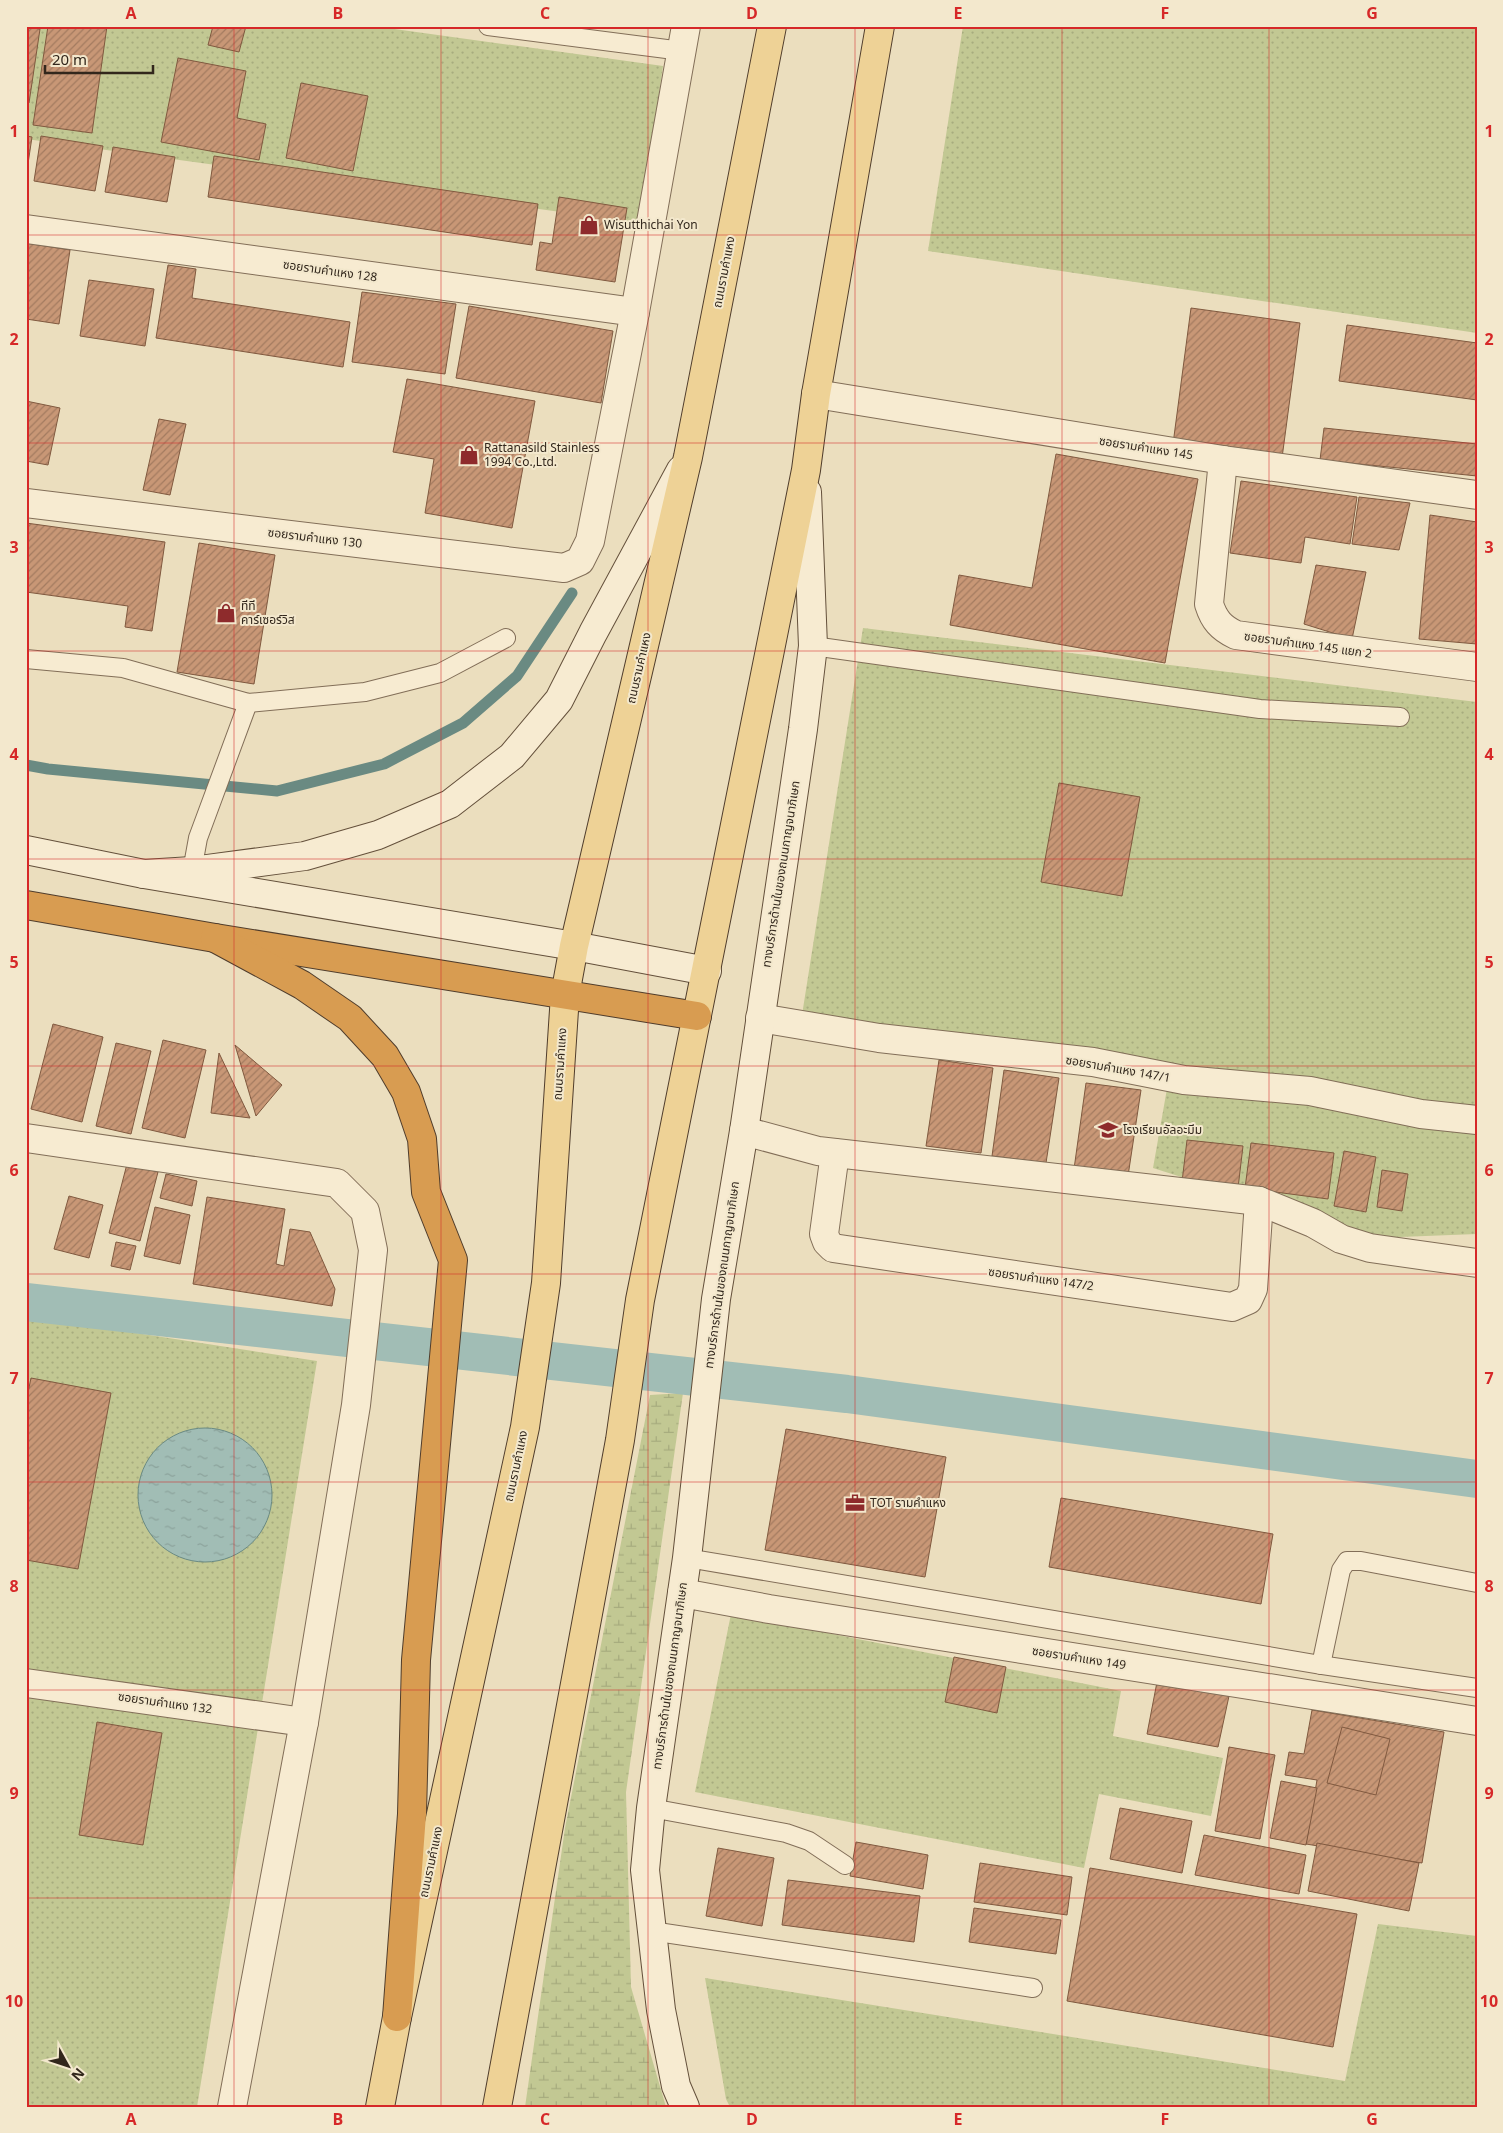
<svg xmlns="http://www.w3.org/2000/svg" width="1503" height="2133" font-family="Georgia,'Noto Sans Thai',serif">
	<style>
		.grass { fill: url(#grass-dots) }
		.wetland { fill: url(#wetland-marsh) }
		.water { fill: url(#water-ripples); stroke: #6a8a82 }
		.lines { fill: none; stroke-linecap: round; stroke-linejoin: round }
		.stream { stroke: #6a8a82; stroke-width: 11 }
		.canal { stroke: #a1bdb5; stroke-width: 38 }
		.building { fill: url(#building-hatch); stroke: #80593f }
		.service-casing { stroke: #826e58; stroke-width: 20 }
		.minor-casing { stroke: #826e58; stroke-width: 30 }
		.secondary-casing { stroke: #64503b; stroke-width: 30 }
		.primary-casing { stroke: #503d2c; stroke-width: 30 }
		.motorway-casing { stroke: #503d2c; stroke-width: 30 }
		.service { stroke: #f7ebd1; stroke-width: 18 }
		.minor { stroke: #f7ebd1; stroke-width: 28 }
		.secondary { stroke: #f7ebd1; stroke-width: 28 }
		.primary { stroke: #eed296; stroke-width: 28 }
		.motorway { stroke: #d89c51; stroke-width: 28 }
		.grid { fill: none; stroke: #d62828; stroke-width: 1; stroke-opacity: 0.55 }
		.labels { text-anchor: middle; stroke-width: 4; stroke-linejoin: round; paint-order: stroke }
		.poi-label { font-size: 12px; fill: #32271c; stroke: #f3e8cd; text-anchor: start }
		.street-label { font-size: 12px; fill: #32271c; stroke: #f3e8cd }
		.neatline { fill: none; stroke: #d62828; stroke-width: 2 }
		.grid-label { font-size: 16px; text-anchor: middle; font-weight: bold; fill: #d62828 }
	</style>
	<defs>
		<pattern id="grass-dots" width="8" height="8" patternUnits="userSpaceOnUse" patternTransform="scale(1.25)"><rect width="8" height="8" fill="#c2c893"/><path d="M2 2h.1M6 6h.1" fill="none" stroke="#a7ac7e" stroke-width="1.8" stroke-linecap="round"/></pattern>
		<pattern id="wetland-marsh" width="20" height="14" patternUnits="userSpaceOnUse" patternTransform="scale(1.25)"><rect width="20" height="14" fill="#c2c893"/><path d="M1 5h8M5 5V1M11 12h8M15 12V8" fill="none" stroke="#a7ac7e"/></pattern>
		<pattern id="water-ripples" width="26" height="14" patternUnits="userSpaceOnUse" patternTransform="scale(1.25)"><rect width="26" height="14" fill="#a1bdb5"/><path d="M2 4q2-2 4 0t4 0M15 11q2-2 4 0t4 0" fill="none" stroke="#8ba29b"/></pattern>
		<pattern id="building-hatch" width="6" height="6" patternUnits="userSpaceOnUse" patternTransform="scale(1.25)"><rect width="6" height="6" fill="#c89776"/><path d="M-1 1l2-2M0 6l6-6M5 7l2-2" fill="none" stroke="#a37b60"/></pattern>
	</defs>
	<rect width="100%" height="100%" fill="#ebdebe"/>
	<g class="grass">
		<path d="M26,26H373L663,66L641,223L26,139Z"/>
		<path d="M963,26H1477V333L928,251Z"/>
		<path d="M863,628L1477,702V1234L1374,1238L1153,1168L1171,1066L802,1015Z"/>
		<path d="M26,1316L317,1361L197,2107H26Z"/>
		<path d="M731,1614L1121,1691L1113,1736L1223,1758L1211,1816L1099,1794L1084,1868L695,1792Z"/>
		<path d="M1378,1924L1477,1936V2107H730L726,2099L705,1978L1345,2081Z"/>
	</g>
	<path class="wetland" d="M683,1393L626,1792L631,1987L666,2107H525L565,1828L650,1395Z"/>
	<circle class="water" cx="205" cy="1495" r="67"/>
	<g class="lines">
		<path class="stream" d="M26,765L48,769L277,791L384,764L463,723L517,676L572,593"/>
		<path class="canal" d="M26,1302L847,1394L1477,1479"/>
	</g>
	<g class="building">
		<path d="M48,26H107L92,133L33,125Z"/>
		<path d="M213,26H246L239,52L208,45Z"/>
		<path d="M26,27L40,29L29,103L26,102Z"/>
		<path d="M178,58L246,71L237,118L266,124L259,160L161,142Z"/>
		<path d="M301,83L368,96L353,171L286,158Z"/>
		<path d="M26,136L32,137L26,177Z"/>
		<path d="M41,136L103,146L95,191L34,181Z"/>
		<path d="M113,147L175,157L167,202L105,192Z"/>
		<path d="M214,156L538,204L532,245L208,197Z"/>
		<path d="M559,197L627,208L615,282L536,270L540,242L552,244Z"/>
		<path d="M26,243L70,250L59,324L26,319Z"/>
		<path d="M168,265L196,269L192,298L350,322L343,367L156,338Z"/>
		<path d="M89,280L154,289L145,346L80,336Z"/>
		<path d="M362,292L456,304L445,374L352,362Z"/>
		<path d="M469,306L613,331L601,403L456,378Z"/>
		<path d="M1191,308L1300,323L1282,458L1173,444Z"/>
		<path d="M1347,325L1477,343V400L1339,381Z"/>
		<path d="M407,379L535,401L512,528L425,513L434,459L393,452Z"/>
		<path d="M26,401L60,408L48,465L26,461Z"/>
		<path d="M159,419L186,424L170,495L143,490Z"/>
		<path d="M1324,428L1477,444V476L1320,460Z"/>
		<path d="M1056,454L1198,479L1165,663L950,625L959,575L1032,588Z"/>
		<path d="M1241,481L1357,497L1350,544L1305,537L1301,563L1230,553Z"/>
		<path d="M1359,497L1410,503L1399,550L1352,544Z"/>
		<path d="M1430,515L1477,522V644L1419,639Z"/>
		<path d="M26,523L165,542L152,631L125,627L128,606L26,592Z"/>
		<path d="M199,543L275,555L254,684L177,672Z"/>
		<path d="M1316,565L1366,572L1352,639L1304,624Z"/>
		<path d="M1059,783L1140,797L1122,896L1041,882Z"/>
		<path d="M53,1024L103,1037L82,1122L31,1109Z"/>
		<path d="M163,1040L206,1050L185,1138L142,1128Z"/>
		<path d="M116,1043L151,1051L131,1134L96,1126Z"/>
		<path d="M235,1045L282,1085L256,1116Z"/>
		<path d="M219,1053L250,1118L211,1113Z"/>
		<path d="M939,1060L993,1068L981,1153L926,1146Z"/>
		<path d="M1004,1070L1059,1078L1046,1163L992,1156Z"/>
		<path d="M1086,1083L1141,1090L1128,1176L1074,1169Z"/>
		<path d="M1187,1140L1243,1146L1238,1188L1182,1182Z"/>
		<path d="M1251,1143L1334,1153L1328,1199L1245,1188Z"/>
		<path d="M1344,1151L1376,1157L1366,1212L1334,1206Z"/>
		<path d="M127,1164L158,1172L140,1241L109,1233Z"/>
		<path d="M1382,1170L1408,1174L1402,1211L1377,1207Z"/>
		<path d="M166,1174L197,1181L192,1206L160,1198Z"/>
		<path d="M69,1196L103,1205L89,1258L54,1249Z"/>
		<path d="M207,1197L285,1209L276,1264L284,1266L290,1229L310,1232L335,1289L332,1306L193,1284Z"/>
		<path d="M155,1207L190,1215L180,1264L144,1256Z"/>
		<path d="M116,1242L136,1246L130,1270L111,1266Z"/>
		<path d="M31,1378L111,1393L78,1569L26,1560V1402Z"/>
		<path d="M786,1429L946,1457L925,1577L765,1550Z"/>
		<path d="M1061,1498L1273,1534L1261,1604L1049,1567Z"/>
		<path d="M954,1657L1006,1667L997,1713L945,1702Z"/>
		<path d="M1157,1682L1229,1696L1218,1747L1147,1734Z"/>
		<path d="M1312,1710L1444,1732L1422,1863L1306,1844L1317,1780L1285,1775L1289,1752L1304,1754Z"/>
		<path d="M97,1722L162,1733L143,1845L79,1835Z"/>
		<path d="M1342,1727L1390,1739L1376,1795L1327,1783Z"/>
		<path d="M1229,1747L1275,1755L1260,1839L1215,1831Z"/>
		<path d="M1281,1781L1317,1788L1306,1845L1270,1838Z"/>
		<path d="M1120,1808L1192,1821L1182,1873L1110,1859Z"/>
		<path d="M1204,1835L1306,1855L1299,1894L1195,1875Z"/>
		<path d="M856,1842L928,1855L923,1889L850,1876Z"/>
		<path d="M1317,1843L1419,1863L1409,1911L1308,1891Z"/>
		<path d="M718,1848L774,1858L762,1926L706,1916Z"/>
		<path d="M980,1863L1072,1877L1067,1915L974,1902Z"/>
		<path d="M1090,1868L1357,1914L1333,2047L1067,2001Z"/>
		<path d="M788,1880L920,1896L914,1942L782,1925Z"/>
		<path d="M974,1908L1061,1920L1056,1954L969,1942Z"/>
	</g>
	<g class="lines">
		<defs>
			<g id="service">
				<path d="M488,26L682,51"/>
				<path d="M813,646L1260,709L1400,717"/>
				<path d="M26,659L123,668L248,703L365,692L440,673L506,638"/>
				<path d="M192,871L198,838L248,703"/>
				<path d="M687,1558L1321,1665L1477,1688"/>
				<path d="M1321,1665L1341,1570L1347,1561H1361L1477,1583"/>
				<path d="M651,1808L786,1833L809,1841L845,1865"/>
				<path d="M651,1931L1033,1988"/>
			</g>
			<g id="minor">
				<path d="M26,229L635,312"/>
				<path d="M816,394L1223,460L1477,495"/>
				<path d="M1223,460L1209,604C1214,620 1221,628 1236,635L1477,667"/>
				<path d="M26,503L564,568L580,561L590,541L635,312L686,26"/>
				<path d="M760,1018L879,1038L1093,1062L1184,1080L1310,1091L1421,1114L1477,1120"/>
				<path d="M744,1131L818,1151L1259,1201L1313,1223L1341,1239L1370,1248L1477,1263"/>
				<path d="M26,1138L337,1183L365,1211L373,1250L356,1405L304,1722L232,2107"/>
				<path d="M835,1153L824,1234L827,1242L833,1248L1232,1307L1248,1300L1253,1289L1259,1201"/>
				<path d="M682,1593L769,1609L1477,1721"/>
				<path d="M26,1683L304,1722"/>
			</g>
			<g id="secondary">
				<path d="M26,850L144,874L574,946L707,971"/>
				<path d="M144,874L192,871L305,856L378,835L450,804L512,756L559,700L593,633L681,470"/>
				<path d="M685,2107L676,2086L661,2010L645,1870L651,1808L687,1558L716,1299L744,1131L803,729L813,646L807,492"/>
			</g>
			<g id="primary">
				<path d="M380,2107L397,2017L525,1427L546,1283L565,995L574,946L688,457L772,26"/>
				<path d="M497,2107L620,1440L640,1300L806,470L816,394L880,26"/>
			</g>
			<g id="motorway">
				<path d="M26,905L215,938L697,1016"/>
				<path d="M215,938L302,985L350,1018L385,1056L406,1092L422,1139L426,1192L453,1260L416,1660L412,1814L397,2017"/>
			</g>
		</defs>
		<use href="#service" class="service-casing"/>
		<use href="#minor" class="minor-casing"/>
		<use href="#secondary" class="secondary-casing"/>
		<use href="#primary" class="primary-casing"/>
		<use href="#motorway" class="motorway-casing"/>
		<use href="#service" class="service"/>
		<use href="#minor" class="minor"/>
		<use href="#secondary" class="secondary"/>
		<use href="#primary" class="primary"/>
		<use href="#motorway" class="motorway"/>
	</g>
	<path class="grid" d="M234,26V2107M441,26V2107M648,26V2107M855,26V2107M1062,26V2107M1269,26V2107M26,235H1477M26,443H1477M26,651H1477M26,859H1477M26,1066H1477M26,1274H1477M26,1482H1477M26,1690H1477M26,1898H1477"/>
	<defs>
		<symbol id="shop-bare" viewBox="-9 -9 18 18"><path d="M-5-2.5h2.3a2.7 3.5 0 0 1 5.4 0H5L5.5 6h-11ZM-1.5-2.5h3a1.5 2.3 0 0 0-3 0Z" fill="#8e2b2c" stroke="#f3e8cd" stroke-width="2.5" paint-order="stroke"/></symbol>
		<symbol id="school-bare" viewBox="-9 -9 18 18"><path d="M0-5L7-2L0 1L-7-2ZM-4 1L0 2.5L4 1V4Q0 6-4 4Z" fill="#8e2b2c" stroke="#f3e8cd" stroke-width="2.5" paint-order="stroke"/></symbol>
		<symbol id="office-bare" viewBox="-9 -9 18 18"><path d="M-6-3h4V-5.5h4V-3h4V5H-6ZM-1-4.5V-3h2v-1.5ZM-6 0V1H6V0Z" fill="#8e2b2c" stroke="#f3e8cd" stroke-width="2.5" paint-order="stroke"/></symbol>
	</defs>
	<g fill-rule="evenodd">
		<use href="#shop-bare" x="575" y="211" width="28" height="28"/>
		<use href="#shop-bare" x="455" y="441" width="28" height="28"/>
		<use href="#shop-bare" x="212" y="599" width="28" height="28"/>
		<use href="#school-bare" x="1094" y="1116" width="28" height="28"/>
		<use href="#office-bare" x="841" y="1489" width="28" height="28"/>
	</g>
	<g class="labels">
		<g class="poi-label">
			<text x="604" y="229">Wisutthichai Yon</text>
			<text x="484" y="452">Rattanasild Stainless<tspan x="484" dy="14">1994 Co.,Ltd.</tspan></text>
			<text x="241" y="610">ทีที<tspan x="241" dy="14">คาร์เซอร์วิส</tspan></text>
			<text x="1123" y="1134">โรงเรียนอัลอะมีม</text>
			<text x="870" y="1507">TOT รามคำแหง</text>
		</g>
		<g class="street-label">
			<text transform="translate(330 271) rotate(8)" y="4">ซอยรามคำแหง 128</text>
			<text transform="translate(724 272) rotate(-79)" y="4">ถนนรามคำแหง</text>
			<text transform="translate(1146 448) rotate(9)" y="4">ซอยรามคำแหง 145</text>
			<text transform="translate(315 538) rotate(7)" y="4">ซอยรามคำแหง 130</text>
			<text transform="translate(1308 645) rotate(8)" y="4">ซอยรามคำแหง 145 แยก 2</text>
			<text transform="translate(639 668) rotate(-77)" y="4">ถนนรามคำแหง</text>
			<text transform="translate(781 874) rotate(-81)" y="4">ทางบริการด้านในของถนนกาญจนาภิเษก</text>
			<text transform="translate(560 1064) rotate(-86)" y="4">ถนนรามคำแหง</text>
			<text transform="translate(1118 1069) rotate(10)" y="4">ซอยรามคำแหง 147/1</text>
			<text transform="translate(722 1275) rotate(-82)" y="4">ทางบริการด้านในของถนนกาญจนาภิเษก</text>
			<text transform="translate(1041 1279) rotate(8)" y="4">ซอยรามคำแหง 147/2</text>
			<text transform="translate(516 1466) rotate(-78)" y="4">ถนนรามคำแหง</text>
			<text transform="translate(1079 1658) rotate(9)" y="4">ซอยรามคำแหง 149</text>
			<text transform="translate(670 1676) rotate(-82)" y="4">ทางบริการด้านในของถนนกาญจนาภิเษก</text>
			<text transform="translate(165 1703) rotate(8)" y="4">ซอยรามคำแหง 132</text>
			<text transform="translate(431 1862) rotate(-78)" y="4">ถนนรามคำแหง</text>
		</g>
	</g>
	<rect width="1503" height="2133" fill="none" stroke="#f3e8cd" stroke-width="55"/>
	<g transform="translate(68 2066) rotate(130)" stroke="#f3e8cd" stroke-width="4" paint-order="stroke">
	<path d="M0-4L9 19L0 12L-9 19Z" fill="#32271c"/>
	<text y="-8" font-size="14" font-weight="bold" text-anchor="middle" fill="#32271c">N</text>
	</g>
	<path d="M45 65v8h108v-8" fill="none" stroke="#32271c" stroke-width="2.5"/>
	<text x="52" y="65" font-size="15" fill="#32271c" stroke="#f3e8cd" stroke-width="4" paint-order="stroke">20 m</text>
	<rect x="28" y="28" width="1448" height="2078" class="neatline"/>
	<g class="grid-label">
		<text x="131" y="19">A</text>
		<text x="338" y="19">B</text>
		<text x="545" y="19">C</text>
		<text x="752" y="19">D</text>
		<text x="958" y="19">E</text>
		<text x="1165" y="19">F</text>
		<text x="1372" y="19">G</text>
		<text x="14" y="137">1</text>
		<text x="1489" y="137">1</text>
		<text x="14" y="345">2</text>
		<text x="1489" y="345">2</text>
		<text x="14" y="553">3</text>
		<text x="1489" y="553">3</text>
		<text x="14" y="760">4</text>
		<text x="1489" y="760">4</text>
		<text x="14" y="968">5</text>
		<text x="1489" y="968">5</text>
		<text x="14" y="1176">6</text>
		<text x="1489" y="1176">6</text>
		<text x="14" y="1384">7</text>
		<text x="1489" y="1384">7</text>
		<text x="14" y="1592">8</text>
		<text x="1489" y="1592">8</text>
		<text x="14" y="1799">9</text>
		<text x="1489" y="1799">9</text>
		<text x="14" y="2007">10</text>
		<text x="1489" y="2007">10</text>
		<text x="131" y="2125">A</text>
		<text x="338" y="2125">B</text>
		<text x="545" y="2125">C</text>
		<text x="752" y="2125">D</text>
		<text x="958" y="2125">E</text>
		<text x="1165" y="2125">F</text>
		<text x="1372" y="2125">G</text>
	</g>
</svg>
